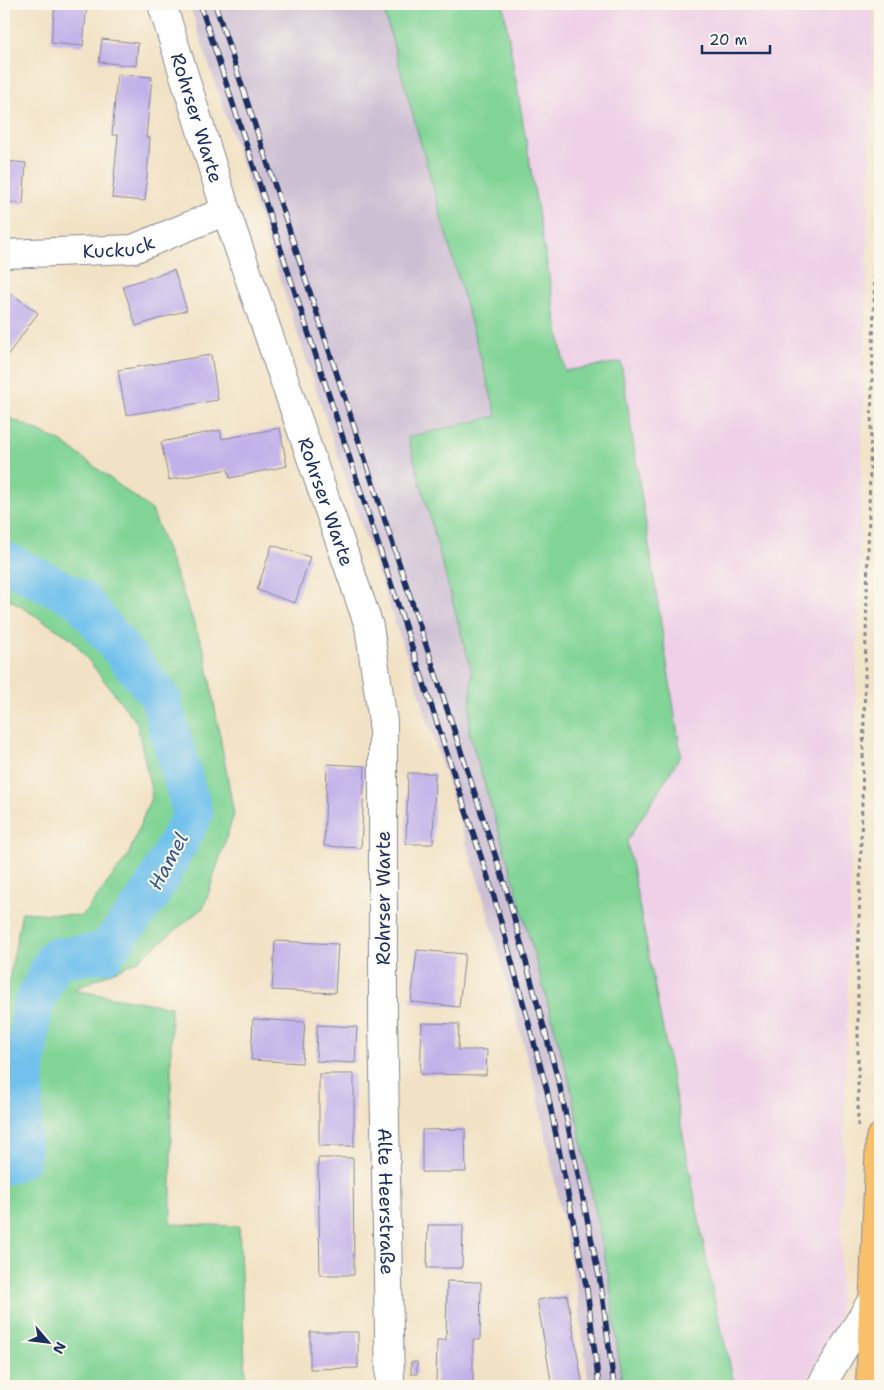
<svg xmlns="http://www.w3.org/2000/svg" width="884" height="1390" font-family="'Shantell Sans',sans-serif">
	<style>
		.built { fill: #eed0e7 }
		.industrial { fill: #ccbed3 }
		.green { fill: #81d496; stroke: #4e827a }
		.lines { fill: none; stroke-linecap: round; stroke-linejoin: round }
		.river { stroke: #71c1ec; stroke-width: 40 }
		.building { fill: #c2b0ea }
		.street-casing { stroke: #868892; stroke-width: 30 }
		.primary-casing { stroke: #868892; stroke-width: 30 }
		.path { stroke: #868892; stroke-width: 3; stroke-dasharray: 4 4; stroke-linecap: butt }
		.street { stroke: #fff; stroke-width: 28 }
		.primary { stroke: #f8bf6c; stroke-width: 28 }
		.rail-casing { stroke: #1b2f5e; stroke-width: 5.5 }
		.rail { stroke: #fbf7ec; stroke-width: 4; stroke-dasharray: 11; stroke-linecap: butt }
		.labels { text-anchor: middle; stroke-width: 4; stroke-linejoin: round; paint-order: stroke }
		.street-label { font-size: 19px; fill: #1b2f5e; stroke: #fbf7ec }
		.water-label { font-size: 20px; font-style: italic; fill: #355b89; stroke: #fbf7ec }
	</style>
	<rect width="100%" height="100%" fill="#fbf7ec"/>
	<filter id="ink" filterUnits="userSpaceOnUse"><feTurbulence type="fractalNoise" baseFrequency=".02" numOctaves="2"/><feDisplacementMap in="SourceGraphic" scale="10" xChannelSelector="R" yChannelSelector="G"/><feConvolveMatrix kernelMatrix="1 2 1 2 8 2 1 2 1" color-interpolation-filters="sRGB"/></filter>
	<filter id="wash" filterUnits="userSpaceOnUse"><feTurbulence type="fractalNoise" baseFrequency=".0096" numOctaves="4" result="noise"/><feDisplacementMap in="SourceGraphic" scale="20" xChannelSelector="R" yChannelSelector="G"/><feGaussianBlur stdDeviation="1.12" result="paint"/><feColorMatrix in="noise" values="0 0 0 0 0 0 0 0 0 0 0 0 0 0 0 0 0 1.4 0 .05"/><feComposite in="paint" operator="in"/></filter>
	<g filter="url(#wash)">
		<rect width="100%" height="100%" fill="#f2e2c5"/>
		<path class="built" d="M456,4H874L839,1325L803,1386H735L713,1293Z"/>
		<path class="industrial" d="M189,4H382L497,416L408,438L472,673L469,733L515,885L570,1084L610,1285L622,1386H589L577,1292L537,1093L483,896L419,692L346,480Z"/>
		<g class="green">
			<path d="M382,4H503L565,371L621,362L681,755L627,841L713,1293L735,1386H622L610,1285L570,1084L515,885L469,733L472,673L408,437L497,416Z"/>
			<path d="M4,415L62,442L152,510L205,653L234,814L204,907L137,961L73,990L171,1007V1224L239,1226L246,1386H4V1006L22,912L82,916L128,856L152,795L137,723L72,639L4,596Z"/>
		</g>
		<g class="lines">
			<path class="river" d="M4,561L81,600L160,697L193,814L150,895L105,953L55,958L32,1008L25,1073L20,1159L4,1165"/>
		</g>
		<g id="blocks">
			<g class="building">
				<path d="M55,4H87L83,46L51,43Z"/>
				<path d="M102,39L138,43L136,66L99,62Z"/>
				<path d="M117,74L152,77L146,138H150L145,201L112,198L118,135H112Z"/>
				<path d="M4,161L26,163L23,204L4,202Z"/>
				<path d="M174,270L187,310L136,326L123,286Z"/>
				<path d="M9,292L38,313L4,360V299Z"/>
				<path d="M211,355L218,400L126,415L118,370Z"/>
				<path d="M280,428L287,466L230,478L228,469L169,480L161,442L220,430L222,439Z"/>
				<path d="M272,545L310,557L295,603L257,590Z"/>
				<path d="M327,764L365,766L361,848L324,846Z"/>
				<path d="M408,773H435L433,844H406Z"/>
				<path d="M275,941L338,944L335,993L272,990Z"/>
				<path d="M417,950L465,954L459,1007L411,1002Z"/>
				<path d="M253,1019L305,1022L302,1063L251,1060Z"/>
				<path d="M422,1023L459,1024L458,1050H487L486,1075L420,1074Z"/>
				<path d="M317,1025L357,1027L355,1063L316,1061Z"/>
				<rect x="319" y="1074" width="35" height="72"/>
				<path d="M465,1129L466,1172H422V1130Z"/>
				<path d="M318,1158H353L354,1275H320Z"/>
				<path d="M428,1225H463L462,1268H427Z"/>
				<path d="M447,1281L481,1282L480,1340H473V1386H436L437,1340H446Z"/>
				<path d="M567,1295L583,1386H552L537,1300Z"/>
				<path d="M310,1332H358V1368L310,1369Z"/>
				<rect x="411" y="1362" width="6" height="12"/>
			</g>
		</g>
	</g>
	<g filter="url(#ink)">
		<use href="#blocks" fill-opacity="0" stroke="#868892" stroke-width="1"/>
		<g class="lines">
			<defs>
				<g id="street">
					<path id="s1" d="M162,4L226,211L369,626L383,722V1017L390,1386"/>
					<path id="s2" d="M4,254L133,249L226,211"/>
					<path d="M821,1386L873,1299"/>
				</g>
				<path id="primary" d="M870,1386L880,1138"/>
			</defs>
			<use href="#street" class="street-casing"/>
			<use href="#primary" class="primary-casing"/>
			<path class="path" d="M858,1126V969L880,54"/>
			<use href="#street" class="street"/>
			<use href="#primary" class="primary"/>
			<defs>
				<g id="rail">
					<path d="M200,4L493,893L547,1090L587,1290L599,1386"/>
					<path d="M215,4L506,888L560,1087L601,1286L614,1386"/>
				</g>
			</defs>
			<use href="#rail" class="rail-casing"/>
			<use href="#rail" class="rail"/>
		</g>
	</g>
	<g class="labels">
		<g class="street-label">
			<text dy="7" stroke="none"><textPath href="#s1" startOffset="119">Rohrser Warte</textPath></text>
			<text dy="7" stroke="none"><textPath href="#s2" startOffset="115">Kuckuck</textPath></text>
			<text dy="7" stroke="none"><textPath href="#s1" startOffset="524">Rohrser Warte</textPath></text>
			<text transform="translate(383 898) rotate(-90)" y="7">Rohrser Warte</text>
			<text dy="7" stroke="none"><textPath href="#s1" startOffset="1232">Alte Heerstraße</textPath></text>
		</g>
		<g class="water-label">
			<text transform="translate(168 861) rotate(-62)" y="7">Hamel</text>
		</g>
	</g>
	<rect width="884" height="1390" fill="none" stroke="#fbf7ec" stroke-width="20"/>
	<g transform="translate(48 1342) rotate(118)" stroke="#fbf7ec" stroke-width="4" paint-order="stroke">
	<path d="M0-4L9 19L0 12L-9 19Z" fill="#1b2f5e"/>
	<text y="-8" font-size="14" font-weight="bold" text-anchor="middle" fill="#1b2f5e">N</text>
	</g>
	<path d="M702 45v8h68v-8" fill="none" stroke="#1b2f5e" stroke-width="2.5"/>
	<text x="709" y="45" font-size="15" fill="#1b2f5e" stroke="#fbf7ec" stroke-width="4" paint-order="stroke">20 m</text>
</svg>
